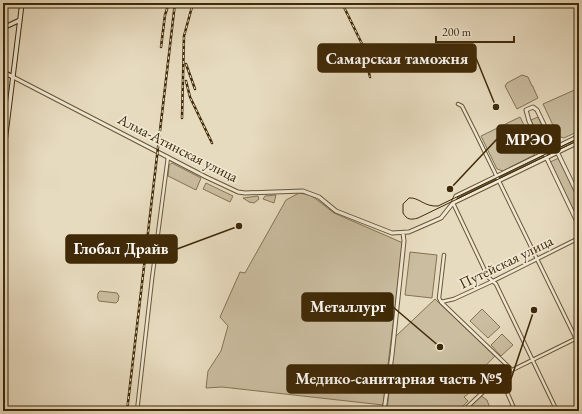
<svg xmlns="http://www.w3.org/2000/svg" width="582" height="414" font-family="'EB Garamond',serif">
<rect width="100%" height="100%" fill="#e7dbbf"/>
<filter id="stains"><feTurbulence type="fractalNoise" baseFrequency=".005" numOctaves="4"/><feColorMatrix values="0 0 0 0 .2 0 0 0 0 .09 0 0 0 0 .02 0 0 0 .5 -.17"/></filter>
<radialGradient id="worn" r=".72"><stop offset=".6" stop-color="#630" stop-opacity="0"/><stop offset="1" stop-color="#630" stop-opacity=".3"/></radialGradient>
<path fill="#cabda0" stroke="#847353" d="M 522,75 L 528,77 L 532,86 L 533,86 L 533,87 L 538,98 L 517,109 L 505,86 L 507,83 Z
M 579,88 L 579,131 L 564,138 L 558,136 L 543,104 Z
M 520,117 L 536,149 L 534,155 L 503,171 L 497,169 L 481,136 Z
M 538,117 L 551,145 L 544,148 L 531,120 Z
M 559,158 L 579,199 L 579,222 L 550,162 Z
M 172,163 L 201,178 L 196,190 L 168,176 L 169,165 Z
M 206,183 L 233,196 L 230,202 L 203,189 Z
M 299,193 L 310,195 L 316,199 L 334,213 L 403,243 L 383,405 L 222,387 L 206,388 L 208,371 L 221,351 L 228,326 L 220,317 L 240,272 L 245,273 L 286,200 Z
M 276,195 L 274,203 L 263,199 L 265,196 Z
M 258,196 L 259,199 L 254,203 L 249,202 L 243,198 Z
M 410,252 L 437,255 L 432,298 L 405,295 Z
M 100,291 L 117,293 L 119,296 L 118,301 L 116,303 L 99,301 C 97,298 97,293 100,291 Z
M 435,299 L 495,356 L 464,388 L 469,393 L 464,397 L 468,401 L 458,411 L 387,411 L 395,337 Z
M 482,309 L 500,327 L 488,338 L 470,321 Z
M 502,334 L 513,345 L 501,356 L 491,345 Z
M 480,395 L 487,400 L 491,411 L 461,411 Z"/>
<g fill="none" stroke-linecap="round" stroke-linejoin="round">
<g stroke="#695634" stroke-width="4.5">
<path id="minor" d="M 458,104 L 462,106 L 476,134 L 579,345
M 453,203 L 488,277 L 496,284 L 557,411
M 444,255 L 439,298 L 441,302 L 511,369
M 441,302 L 454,299 L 493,281 L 579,238
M 500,376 L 513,406
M 137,411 L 152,279 L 168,157
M 463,411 L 500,376 L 579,337"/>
</g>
<g stroke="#695634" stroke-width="5">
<path id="tertiary" d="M 13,77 L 206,177 L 238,192 L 245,193 L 303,191 L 319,197 L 336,211 L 392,233 L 409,232 L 441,218 L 453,203 L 456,196 L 579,136
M 579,197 L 537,110 L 533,107 L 526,110 L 529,121 L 579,226
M 455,202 L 579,142
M 384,411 L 392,355 L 404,241 L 403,233"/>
</g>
<g stroke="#3f2906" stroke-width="5.5">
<path id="secondary" d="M 3,28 L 20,20
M 3,72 L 13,77
M 3,157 L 22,3"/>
</g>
<use href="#minor" stroke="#efe8d5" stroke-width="2.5"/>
<use href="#tertiary" stroke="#efe8d5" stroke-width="3"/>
<use href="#secondary" stroke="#efe8d5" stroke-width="3.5"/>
<path stroke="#3f2906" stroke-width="1" d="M 579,138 L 438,206 C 424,207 419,197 409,198 L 403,204 L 403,213 C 407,220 411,220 418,218 L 579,140"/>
<g stroke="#3f2906" stroke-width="2.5">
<path id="rail" d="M 342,3 L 362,44 L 370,77
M 161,47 L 165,15 L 169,3
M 186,64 L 195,89
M 186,81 L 190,97 L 212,143
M 182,118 L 184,36 L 193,3
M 127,411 L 175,3"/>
</g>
<use href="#rail" stroke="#efe8d5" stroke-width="1" stroke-dasharray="3" stroke-linecap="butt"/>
</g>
<g text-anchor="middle" stroke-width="3.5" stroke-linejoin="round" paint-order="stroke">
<g font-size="15" fill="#3f2906" stroke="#efe8d5">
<text transform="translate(178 148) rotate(27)" y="5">Алма-Атинская улица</text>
<text transform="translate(506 262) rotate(-26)" y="5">Путейская улица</text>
</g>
</g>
<path fill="none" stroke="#3f2906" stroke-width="1.5" d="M496 107L476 58M450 189L497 139M239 226L177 249M440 347L393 307M534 310L511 379"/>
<g fill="#3f2906" stroke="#efe8d5" stroke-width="1.5">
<circle cx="496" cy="107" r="4"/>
<circle cx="450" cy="189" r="4"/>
<circle cx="239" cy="226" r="4"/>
<circle cx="440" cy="347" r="4"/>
<circle cx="534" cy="310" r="4"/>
</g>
<g fill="#3f2906" stroke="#3f2906" stroke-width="1.5">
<rect x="318" y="44" width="158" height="28" rx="4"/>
<rect x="497" y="125" width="63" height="28" rx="4"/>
<rect x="66" y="235" width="111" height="28" rx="4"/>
<rect x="302" y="293" width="91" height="28" rx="4"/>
<rect x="287" y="365" width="224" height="28" rx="4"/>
</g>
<g font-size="16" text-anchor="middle" font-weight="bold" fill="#fff">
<text x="397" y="64">Самарская таможня</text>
<text x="529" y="145">МРЭО</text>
<text x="121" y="254">Глобал Драйв</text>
<text x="348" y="312">Металлург</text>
<text x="399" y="384">Медико-санитарная часть №5</text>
</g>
<rect width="582" height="414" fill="none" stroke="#e7dbbf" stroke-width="16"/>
<rect x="4" y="4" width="574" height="406" fill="none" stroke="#3f2906" stroke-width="2"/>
<rect x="8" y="8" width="566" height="398" fill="none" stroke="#3f2906"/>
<path d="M436 36v6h78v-6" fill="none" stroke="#3f2906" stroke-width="2"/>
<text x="442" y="36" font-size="12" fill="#3f2906" stroke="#efe8d5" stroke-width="3" paint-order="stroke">200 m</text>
<rect width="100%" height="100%" filter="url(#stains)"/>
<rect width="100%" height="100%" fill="url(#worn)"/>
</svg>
